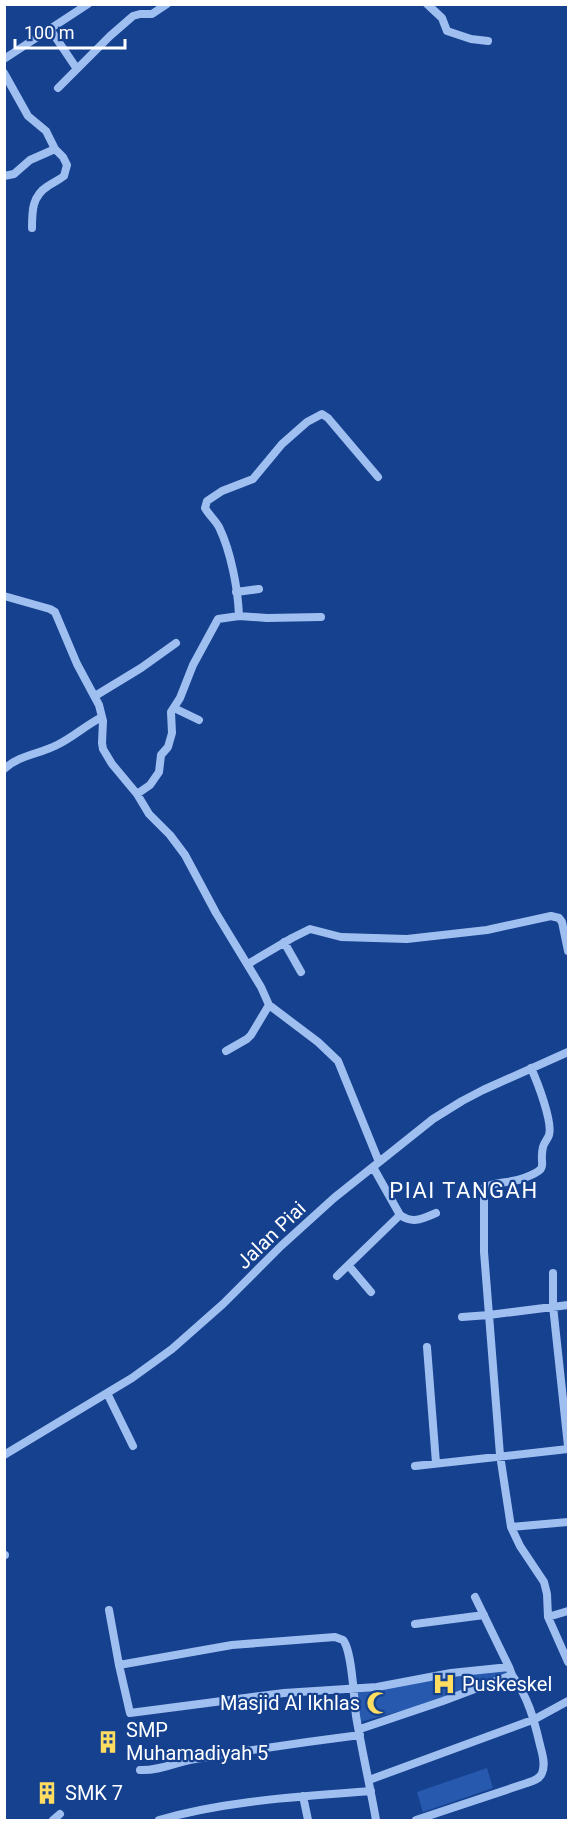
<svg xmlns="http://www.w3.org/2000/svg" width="573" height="1825" font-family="Roboto,sans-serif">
<rect width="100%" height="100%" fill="#15418f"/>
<path fill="#275aae" d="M 507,1669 L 515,1680 L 360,1722 L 355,1693 L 452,1676 Z
M 487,1768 L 493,1788 L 423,1812 L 417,1792 Z"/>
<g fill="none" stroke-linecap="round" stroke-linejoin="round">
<path stroke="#a0bff1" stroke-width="8" d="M 427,4 L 442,18 L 447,31 L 471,39 L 488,41
M 50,29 L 77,69
M 4,59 L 88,4
M 4,73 L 28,116 L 46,131 L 55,149 L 63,157 L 67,165 L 64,176 C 59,180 54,182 48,186 C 32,196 32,211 32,228
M 58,88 L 110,36 L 133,16 L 140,14 L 152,14 L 167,4
M 4,176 L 14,174 L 30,160 L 55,149
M 236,592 L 259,589
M 4,596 L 50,609 L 55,612 L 77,664 L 99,705 L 103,721 L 102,743 L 103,749 L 112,764 L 137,794 L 149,814 L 170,835 L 185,855 L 216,913 L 261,987 L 269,1005 L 318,1042 L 338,1061 L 379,1162
M 239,616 C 238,589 231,552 219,527 C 215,520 209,515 205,508 L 207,501 L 222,491 L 253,479 L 282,444 L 307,422 L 322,414 L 328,418 L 378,477
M 95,696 L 141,668 L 176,643
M 174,708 L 199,720
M 4,769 C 19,755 40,754 57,745 C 72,738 86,725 102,717
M 137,794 L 150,785 L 159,772 L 161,755 L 168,747 L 172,733 L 171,712 L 180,698 L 193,665 L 218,619 L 239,616 L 267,618 L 321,617
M 284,942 L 301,972
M 248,964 L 292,938 L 310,929 L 341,937 L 407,939 L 487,930 L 551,916 L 559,918 L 562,922 L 568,951
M 226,1051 L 247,1039 L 251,1035 L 269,1005
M 373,1167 L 400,1215
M 349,1266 L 371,1292
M 553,1273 L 553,1306 L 568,1446
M 337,1276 L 400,1215 C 413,1224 422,1219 436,1213
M 568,1305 L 489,1315 L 500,1455 L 511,1527 L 520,1546 L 544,1582 L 547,1594 L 548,1617 L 568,1662
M 462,1317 L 489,1315 L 484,1252 L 484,1188 C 492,1182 513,1183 524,1178 C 552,1167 538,1167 543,1147 C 544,1142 548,1139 549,1135 C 553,1122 537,1081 531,1068
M 427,1347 L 436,1463
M 107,1393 L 133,1446
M 4,1455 L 132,1378 L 172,1349 L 223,1304 L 281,1246 L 334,1198 L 433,1119 L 462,1101 L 483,1090 L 568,1052
M 415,1466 L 568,1449
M 511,1527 L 568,1522
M 4,1555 L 5,1555
M 475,1597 L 509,1667
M 109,1610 L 119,1665
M 548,1617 L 568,1611
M 415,1624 L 484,1615
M 360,1729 L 443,1701 L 512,1675 C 528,1697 534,1719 540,1745 C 542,1753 546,1764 542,1773 C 540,1779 533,1781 527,1783 L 416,1820
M 140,1770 C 160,1771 176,1762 195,1759 C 250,1750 305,1742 360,1735
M 369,1780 L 535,1719 L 568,1701
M 303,1796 L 308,1820
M 53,1820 L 60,1814
M 159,1820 C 228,1800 300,1797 371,1791
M 376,1820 C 370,1786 362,1751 356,1716 C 354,1699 352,1650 343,1640 L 335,1637 L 232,1645 L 119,1665 L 130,1713 L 284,1693 L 377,1687 L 451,1673 L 509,1667 L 512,1675"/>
</g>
<defs>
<g id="hospital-bare" transform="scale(1.8)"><path d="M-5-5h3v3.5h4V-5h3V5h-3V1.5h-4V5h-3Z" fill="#ffdd60" stroke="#15418f" stroke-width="2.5" paint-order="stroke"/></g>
<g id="mosque-bare" transform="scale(1.8)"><path d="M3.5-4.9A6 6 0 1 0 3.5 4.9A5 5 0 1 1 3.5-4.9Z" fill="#ffdd60" stroke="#15418f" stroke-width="2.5" paint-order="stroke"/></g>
<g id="building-bare" transform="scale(1.8)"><path d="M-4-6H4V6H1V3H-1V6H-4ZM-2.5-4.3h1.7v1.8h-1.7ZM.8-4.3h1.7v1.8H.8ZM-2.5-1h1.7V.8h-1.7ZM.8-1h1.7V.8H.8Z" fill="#ffdd60" stroke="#15418f" stroke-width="2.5" paint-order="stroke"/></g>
</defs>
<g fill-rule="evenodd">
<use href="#hospital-bare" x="444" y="1684"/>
<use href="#mosque-bare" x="378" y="1703"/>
<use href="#building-bare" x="108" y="1742"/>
<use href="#building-bare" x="47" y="1793"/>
</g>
<g text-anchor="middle" stroke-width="4.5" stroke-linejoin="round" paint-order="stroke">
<g font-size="20" fill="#fff" stroke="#15418f">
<text transform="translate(271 1235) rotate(-44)" y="7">Jalan Piai</text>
</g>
<g font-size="20" fill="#fff" stroke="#15418f" text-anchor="start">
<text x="462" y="1691">Puskeskel</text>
<text x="360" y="1710" text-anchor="end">Masjid Al Ikhlas</text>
<text x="126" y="1737">SMP<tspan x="126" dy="23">Muhamadiyah 5</tspan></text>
<text x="65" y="1800">SMK 7</text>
</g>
<g font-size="22" letter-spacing="1.5" fill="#fff" stroke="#15418f">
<text x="464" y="1198">PIAI TANGAH</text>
</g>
</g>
<rect width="573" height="1825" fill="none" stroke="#ffffff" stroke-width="12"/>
<path d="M15 39v9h110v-9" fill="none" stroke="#ffffff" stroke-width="3"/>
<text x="24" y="39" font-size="18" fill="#ffffff" stroke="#15418f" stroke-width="4.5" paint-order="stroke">100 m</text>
</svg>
